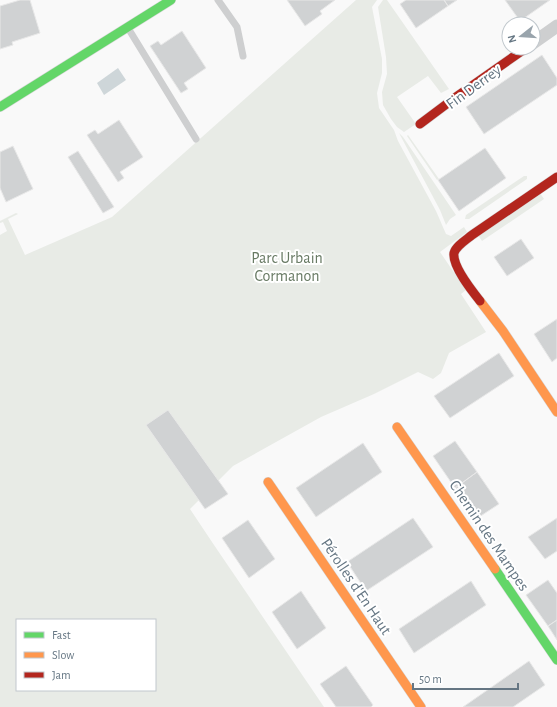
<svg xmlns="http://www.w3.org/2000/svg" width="557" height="707" font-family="'Alegreya Sans',sans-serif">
<rect width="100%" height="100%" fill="#f9f9f9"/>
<path fill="#e8ebe6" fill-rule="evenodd" d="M 356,0 L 377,0 L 372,7 L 382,59 L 382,73 L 377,93 L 379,108 L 394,130 L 398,141 L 436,211 L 446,234 L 451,236 L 464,227 L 467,232 L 440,252 L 466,290 L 461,294 L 486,332 L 449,353 L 441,373 L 433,379 L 418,372 L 374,394 L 321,417 L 233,466 L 190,509 L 214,545 L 324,707 L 0,707 L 0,235 L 7,231 L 3,222 L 0,223 L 0,221 L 16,213 L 18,214 L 8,219 L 25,255 L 112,217 ZM 17,620 L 155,620 L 155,690 L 17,690 Z
M 383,0 L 387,0 L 449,89 L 441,93 L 428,76 L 397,97 L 416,124 L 404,132 L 397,127 L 391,119 L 383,105 L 382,92 L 387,74 L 386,57 L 378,7 Z
M 399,133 L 403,137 L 456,215 L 450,219 L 446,225 L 440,210 Z
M 408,135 L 439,179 L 437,180 L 407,136 Z
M 524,176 L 527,176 L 527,179 L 469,219 L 465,219 L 466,215 Z
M 540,193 L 544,199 L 482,241 L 478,235 Z"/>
<path fill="#ced6d9" d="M 118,68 L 126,80 L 104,95 L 97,83 Z"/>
<path fill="#d0d2d3" stroke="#e8e8e8" d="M 20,0 L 30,0 L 40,33 L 12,42 L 13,45 L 0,49 L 0,6 Z
M 287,0 L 335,0 L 320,11 L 322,14 L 305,26 Z
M 406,0 L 444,0 L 448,6 L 416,28 L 400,4 Z
M 444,0 L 457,0 L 448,6 Z
M 505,0 L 550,0 L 520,21 Z
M 182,31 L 206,68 L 184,83 L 188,89 L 181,93 L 150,46 L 158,41 L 161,45 Z
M 542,55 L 557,78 L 557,85 L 484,134 L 466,107 Z
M 119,120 L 143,157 L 120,172 L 124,178 L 118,182 L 87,135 L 95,130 L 98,134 Z
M 13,146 L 33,189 L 6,202 L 0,188 L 0,152 Z
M 485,148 L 506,178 L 459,211 L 438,180 Z
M 78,151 L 114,207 L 103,213 L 68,157 Z
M 521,239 L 534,258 L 507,276 L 494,257 Z
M 557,319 L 557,358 L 552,362 L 534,334 Z
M 499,353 L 514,376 L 450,418 L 434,396 Z
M 168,410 L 228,494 L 205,509 L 146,425 Z
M 455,441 L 477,472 L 455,488 L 433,456 Z
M 363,443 L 382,472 L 316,517 L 296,488 Z
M 477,472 L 499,504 L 476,519 L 455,488 Z
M 413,518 L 433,547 L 366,591 L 347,562 Z
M 557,518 L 557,551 L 545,559 L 528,537 Z
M 248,520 L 275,559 L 249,578 L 222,538 Z
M 548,580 L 557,593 L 557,620 L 548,626 L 526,595 Z
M 471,581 L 486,605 L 414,653 L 399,629 Z
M 301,591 L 326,628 L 297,649 L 272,612 Z
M 557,620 L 557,640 L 548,626 Z
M 529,661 L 545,685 L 513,707 L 463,707 Z
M 346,666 L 373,705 L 371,707 L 336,707 L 320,684 Z"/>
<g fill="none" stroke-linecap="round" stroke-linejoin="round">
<g stroke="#d5d6d7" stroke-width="10">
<path id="fast" d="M 0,107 L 171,0
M 495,569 L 557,660"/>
</g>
<g stroke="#d5d6d7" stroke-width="10">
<path id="slow" d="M 480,301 L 503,331 L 557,412
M 397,427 L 495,569
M 268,482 L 421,707"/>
</g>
<g stroke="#d5d6d7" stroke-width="10">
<path id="jam" d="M 420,124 L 456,97 L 526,48
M 480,301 C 472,291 452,266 454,253 C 456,246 466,240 472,235 L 557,177"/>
</g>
<path stroke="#cecfd0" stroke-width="7" d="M 218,0 L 237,27 L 243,56
M 128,28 L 196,139"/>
<path stroke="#cecfd0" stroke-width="13" d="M 533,43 L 557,26"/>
<use href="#fast" stroke="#63d668" stroke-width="9"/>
<use href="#slow" stroke="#ff974d" stroke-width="9"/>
<use href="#jam" stroke="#b3261e" stroke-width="9"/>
</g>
<g text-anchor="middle" stroke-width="4" stroke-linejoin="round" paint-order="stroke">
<g font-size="16" fill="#657683" stroke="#fff">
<text transform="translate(473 86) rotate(-36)" y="6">Fin Derrey</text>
<text transform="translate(490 535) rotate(56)" y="6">Chemin des Mampes</text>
<text transform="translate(357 586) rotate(56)" y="6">Pérolles d'En Haut</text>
</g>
<g font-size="16" fill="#687a64" stroke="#fff">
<text x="287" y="263">Parc Urbain<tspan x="287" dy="18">Cormanon</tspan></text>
</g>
</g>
<rect x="16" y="619" width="140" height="72" fill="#ffffff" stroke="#c1c8cd"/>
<rect x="24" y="632" width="20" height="6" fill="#63d668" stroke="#c1c8cd"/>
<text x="52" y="639" font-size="12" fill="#657683">Fast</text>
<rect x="24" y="652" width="20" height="6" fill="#ff974d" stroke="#c1c8cd"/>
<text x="52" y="659" font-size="12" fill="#657683">Slow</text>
<rect x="24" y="672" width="20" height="6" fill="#b3261e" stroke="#c1c8cd"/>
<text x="52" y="679" font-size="12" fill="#657683">Jam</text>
<g transform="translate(521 36) rotate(253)"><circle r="19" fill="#ffffff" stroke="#c1c8cd"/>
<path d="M0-3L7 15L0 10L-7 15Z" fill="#99a4ac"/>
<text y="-6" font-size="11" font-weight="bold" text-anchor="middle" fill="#657683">N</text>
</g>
<path d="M413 683v6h105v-6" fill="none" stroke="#657683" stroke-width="2"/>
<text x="419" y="683" font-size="12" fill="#657683" stroke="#ffffff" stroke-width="3" paint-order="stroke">50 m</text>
</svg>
